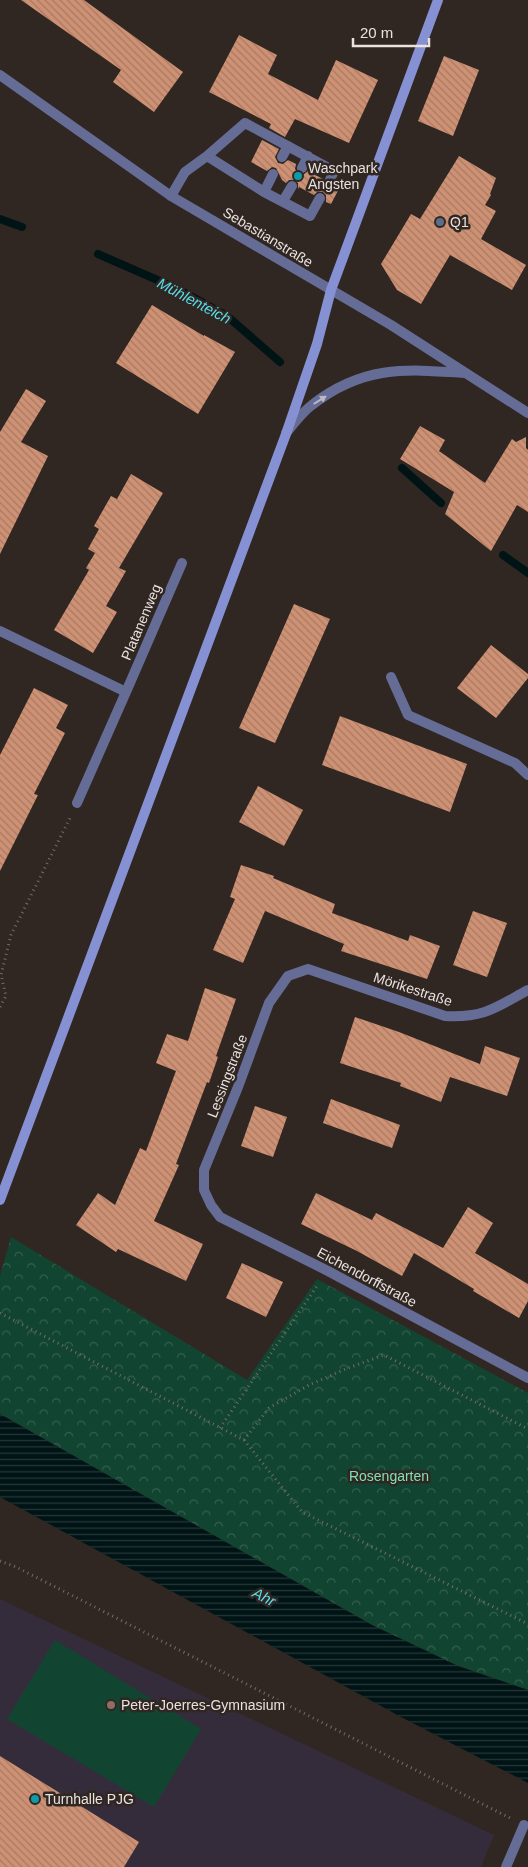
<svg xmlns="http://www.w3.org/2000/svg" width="528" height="1867" font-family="Helvetica,sans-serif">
<defs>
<pattern id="park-crowns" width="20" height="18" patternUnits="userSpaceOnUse" patternTransform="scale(1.25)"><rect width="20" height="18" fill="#114531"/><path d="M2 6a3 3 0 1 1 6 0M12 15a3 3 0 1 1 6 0" fill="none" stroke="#34604e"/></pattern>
<pattern id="water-rules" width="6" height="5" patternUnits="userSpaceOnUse" patternTransform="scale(1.25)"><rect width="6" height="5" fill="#001416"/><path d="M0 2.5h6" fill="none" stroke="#253637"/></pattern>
<pattern id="building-back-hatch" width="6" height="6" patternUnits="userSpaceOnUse" patternTransform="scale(1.25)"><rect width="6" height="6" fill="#cf9173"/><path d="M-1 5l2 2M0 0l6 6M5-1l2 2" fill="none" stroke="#a67a65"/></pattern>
</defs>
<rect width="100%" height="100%" fill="#302622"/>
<path fill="#352c3b" d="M 0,1599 L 494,1835 L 481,1867 L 0,1867 Z"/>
<path fill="url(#park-crowns)" d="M 11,1237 L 247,1380 L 317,1279 L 528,1393 L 528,1690 L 458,1666 L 372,1625 L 0,1414 L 0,1276 Z"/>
<path fill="#114531" d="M 55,1640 L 201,1729 L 154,1807 L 7,1719 Z"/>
<path fill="url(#water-rules)" d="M 0,1414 L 372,1625 L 458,1666 L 528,1690 L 528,1783 L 401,1717 L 0,1497 Z"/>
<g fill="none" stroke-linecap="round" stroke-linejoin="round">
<path stroke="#001416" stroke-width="8" d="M 0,219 L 22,227
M 98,254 L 178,289 L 227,316 L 280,362
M 402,468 L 441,503
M 503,555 L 528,573"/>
</g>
<path fill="url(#building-back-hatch)" d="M 21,0 L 84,0 L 183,72 L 154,112 L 113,82 L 121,70 Z
M 239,35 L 277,55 L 268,74 L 318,100 L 336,60 L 378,80 L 349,143 L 295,119 L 285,137 L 269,128 L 271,124 L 209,92 Z
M 444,56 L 479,70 L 453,136 L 418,121 Z
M 262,140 L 279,149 L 275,157 L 278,163 L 283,164 L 288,160 L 296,164 L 295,169 L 299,174 L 303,175 L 308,171 L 323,179 L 322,183 L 326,188 L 330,189 L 335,185 L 340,187 L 331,204 L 326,202 L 326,195 L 323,192 L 317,192 L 314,195 L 299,187 L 298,189 L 298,183 L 295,180 L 289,180 L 286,183 L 282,180 L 276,168 L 272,167 L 267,171 L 251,162 Z
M 459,156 L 496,178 L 490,194 L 491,195 L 485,205 L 496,211 L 481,239 L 526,265 L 512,290 L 450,255 L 421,304 L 397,290 L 381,264 L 411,214 L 420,219 Z
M 152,305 L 204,336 L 204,335 L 235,352 L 198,414 L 116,363 Z
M 26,389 L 46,401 L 21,442 L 48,456 L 0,554 L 0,432 Z
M 420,426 L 445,440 L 439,451 L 485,483 L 512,439 L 516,442 L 526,437 L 526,448 L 528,450 L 528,512 L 517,505 L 491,551 L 445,514 L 454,492 L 400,459 Z
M 131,474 L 163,493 L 119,568 L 126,571 L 106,606 L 117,612 L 93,653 L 54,630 L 89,570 L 86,568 L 95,553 L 88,549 L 99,529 L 94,526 L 111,496 L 117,499 Z
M 294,604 L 330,619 L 275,743 L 239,728 Z
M 491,645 L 528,674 L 528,678 L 496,718 L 457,688 Z
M 34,688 L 68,705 L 56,728 L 65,733 L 34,794 L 38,795 L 0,871 L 0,755 Z
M 340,716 L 467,764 L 450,812 L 322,765 Z
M 258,786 L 303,810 L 284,846 L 239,822 Z
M 241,865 L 274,876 L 273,878 L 335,904 L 332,913 L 408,941 L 410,935 L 440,946 L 427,979 L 341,951 L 344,944 L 265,911 L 243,963 L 213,950 L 235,899 L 230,897 Z
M 473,911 L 507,923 L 487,977 L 453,965 Z
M 205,988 L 236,999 L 216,1056 L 218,1057 L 209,1083 L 207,1082 L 176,1164 L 179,1165 L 154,1221 L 203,1244 L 186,1281 L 118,1249 L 116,1252 L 76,1225 L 98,1193 L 115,1205 L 140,1148 L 146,1151 L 176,1071 L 156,1063 L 167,1034 L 188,1041 Z
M 355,1017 L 399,1032 L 480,1064 L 485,1046 L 520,1058 L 507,1096 L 450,1077 L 441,1102 L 400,1086 L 401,1083 L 340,1063 Z
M 331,1099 L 400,1125 L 392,1148 L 323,1123 Z
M 255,1106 L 287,1117 L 273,1157 L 241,1146 Z
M 316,1193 L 372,1220 L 376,1213 L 443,1248 L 468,1207 L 493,1223 L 475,1253 L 528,1284 L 528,1301 L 519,1318 L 473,1291 L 474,1289 L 414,1253 L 402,1276 L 357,1251 L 301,1224 Z
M 242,1263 L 283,1282 L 266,1317 L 226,1298 Z
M 0,1756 L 139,1842 L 124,1867 L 0,1867 Z"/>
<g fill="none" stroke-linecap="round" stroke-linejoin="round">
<path stroke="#756c68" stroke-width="3" stroke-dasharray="1 4" stroke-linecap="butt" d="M 0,1007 L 6,996 L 1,975 L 11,935 L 70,818
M 0,1313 L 244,1440 L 302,1512 L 528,1624
M 220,1428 L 317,1286
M 244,1440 L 269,1408 L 309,1385 L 348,1368 L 384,1355 L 528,1429
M 0,1561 L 16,1567 L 510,1818"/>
<path stroke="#656c96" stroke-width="10" d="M 282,157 L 288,146
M 302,168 L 308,156
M 264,192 L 273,174
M 171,196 L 185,172 L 207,156
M 320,198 L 310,216 L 264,192 L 207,156 L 245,123 L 334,171 L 329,182
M 283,201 L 292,186"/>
<path stroke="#656c96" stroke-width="10" d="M 0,631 L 126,692 L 77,803
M 391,677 L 408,715 L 515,763 L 528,775
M 126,692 L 182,563
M 528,990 C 495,1008 484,1018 445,1016 L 308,969 L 288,976 L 269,1003 L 238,1087 L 204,1170 L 204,1190 L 211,1205 L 220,1217 L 328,1271 L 528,1378
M 506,1867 L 524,1825"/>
<path stroke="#656c96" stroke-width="10" d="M 0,75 L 171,196 L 391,325 L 528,413
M 286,433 C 294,424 302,412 312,405 C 363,365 406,369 466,373"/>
<path stroke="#8691d4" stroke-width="10" d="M 0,1200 L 286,434 L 317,344 L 331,290 L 438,0"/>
</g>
<defs><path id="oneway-solid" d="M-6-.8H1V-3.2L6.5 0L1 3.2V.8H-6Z" transform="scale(1.25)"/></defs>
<use fill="#bbb9c5" href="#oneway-solid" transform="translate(320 400) rotate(-32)"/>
<g fill="#0f9aa8" stroke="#302622" stroke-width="2">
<circle cx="298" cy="176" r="5"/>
<circle cx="35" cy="1799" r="5"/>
</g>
<circle fill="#5c6f8a" stroke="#302622" stroke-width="2" cx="440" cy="222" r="5"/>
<circle fill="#8d6e63" stroke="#302622" stroke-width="2" cx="111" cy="1705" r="5"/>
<g text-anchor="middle" stroke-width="5" stroke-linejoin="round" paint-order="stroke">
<g font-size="14" fill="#e9e2df" stroke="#302622" text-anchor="start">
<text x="308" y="173">Waschpark<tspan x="308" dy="16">Angsten</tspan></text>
<text x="450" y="227">Q1</text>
<text x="121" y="1710">Peter-Joerres-Gymnasium</text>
<text x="45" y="1804">Turnhalle PJG</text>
</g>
<g font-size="14" fill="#e9e2df" stroke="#302622">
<text transform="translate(268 237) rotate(31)" y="5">Sebastianstraße</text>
<text transform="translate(141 622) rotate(-67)" y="5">Platanenweg</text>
<text transform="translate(413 989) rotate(18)" y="5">Mörikestraße</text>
<text transform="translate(227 1076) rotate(-69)" y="5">Lessingstraße</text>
<text transform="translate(367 1277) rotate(28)" y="5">Eichendorffstraße</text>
</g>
<g font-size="14" fill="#7de3b6" stroke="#302622">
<text x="389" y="1481">Rosengarten</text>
</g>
<g font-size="15" font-style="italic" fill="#57ddea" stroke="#302622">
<text transform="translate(194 301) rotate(28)" y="5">Mühlenteich</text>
<text transform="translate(264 1597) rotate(27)" y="5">Ahr</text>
</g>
</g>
<path d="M353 38v8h76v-8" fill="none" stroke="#e9e2df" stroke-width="2.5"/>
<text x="360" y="38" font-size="15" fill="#e9e2df" stroke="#302622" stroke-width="4" paint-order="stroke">20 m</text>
</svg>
